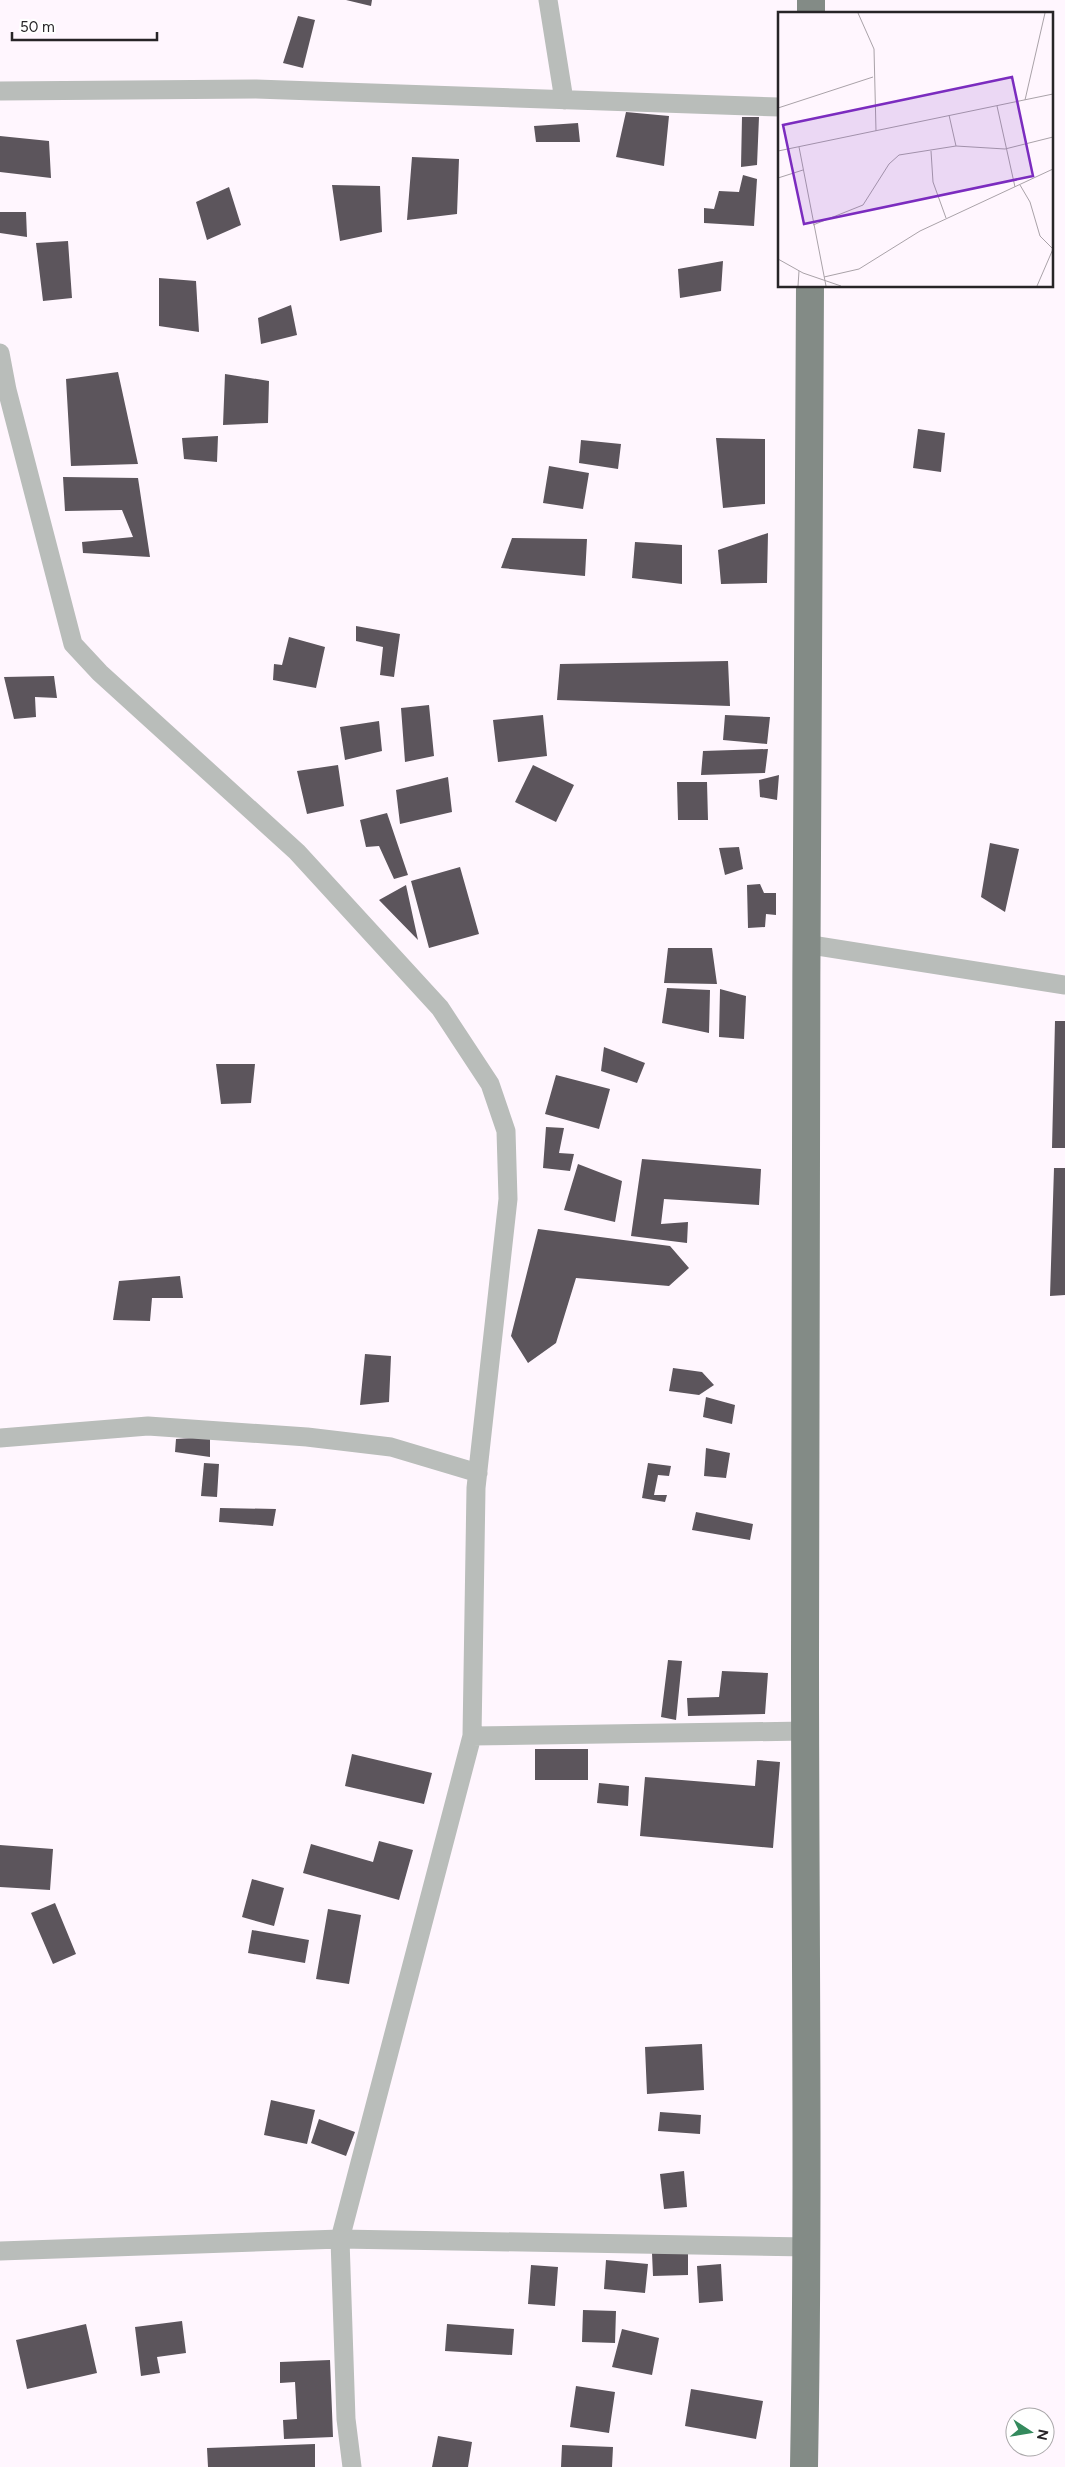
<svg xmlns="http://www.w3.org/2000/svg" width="1065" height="2467" font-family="Figtree,sans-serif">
<rect width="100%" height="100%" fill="#fff6fe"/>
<path fill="#5c555c" d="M 346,0 L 372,0 L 371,6 Z
M 298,16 L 315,20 L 303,68 L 283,63 Z
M 626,112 L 669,116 L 664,166 L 616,157 Z
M 742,117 L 759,117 L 757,165 L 741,167 Z
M 578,123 L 580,142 L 536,142 L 534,126 Z
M 0,136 L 49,141 L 51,178 L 0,172 Z
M 412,157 L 459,159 L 457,214 L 407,220 Z
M 743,175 L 757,179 L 754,226 L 704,223 L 704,208 L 714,209 L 719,191 L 739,192 Z
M 332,185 L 380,186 L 382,232 L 340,241 Z
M 229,187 L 241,225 L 207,240 L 196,202 Z
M 0,212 L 26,212 L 27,237 L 0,233 Z
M 68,241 L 72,298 L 43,301 L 36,243 Z
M 723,261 L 721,291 L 680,298 L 678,269 Z
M 159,278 L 196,281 L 199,332 L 159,326 Z
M 291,305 L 297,335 L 261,344 L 258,318 Z
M 118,372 L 138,464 L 71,466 L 66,379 Z
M 225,374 L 269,381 L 268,423 L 223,425 Z
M 918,429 L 945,433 L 941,472 L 913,468 Z
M 218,436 L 217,462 L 184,459 L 182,438 Z
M 716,438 L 765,439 L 765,504 L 723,508 Z
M 581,440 L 621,444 L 618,469 L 579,463 Z
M 549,466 L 589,473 L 583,509 L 543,503 Z
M 63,477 L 138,478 L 150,557 L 83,553 L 82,542 L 133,537 L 122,510 L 65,511 Z
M 768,533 L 767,583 L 721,584 L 718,550 Z
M 512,538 L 587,539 L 585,576 L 501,568 Z
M 635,542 L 682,545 L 682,584 L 632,578 Z
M 356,626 L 400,634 L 394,677 L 380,675 L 383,647 L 356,641 Z
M 289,637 L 325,647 L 316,688 L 273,680 L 274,664 L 282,665 Z
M 728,661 L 730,706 L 557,700 L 560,664 Z
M 54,676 L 57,698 L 35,697 L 36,717 L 14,719 L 4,677 Z
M 429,705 L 434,756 L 405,762 L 401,708 Z
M 543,715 L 547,756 L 498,762 L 493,720 Z
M 725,715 L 770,717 L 767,744 L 723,740 Z
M 379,721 L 382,751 L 345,760 L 340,727 Z
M 768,749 L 765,773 L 701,775 L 703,751 Z
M 338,765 L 344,806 L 307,814 L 297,771 Z
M 533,765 L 574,785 L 556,822 L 515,802 Z
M 779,775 L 777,800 L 760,797 L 759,780 Z
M 448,777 L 452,812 L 400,824 L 396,790 Z
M 677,782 L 707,782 L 708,820 L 678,820 Z
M 387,813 L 408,875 L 394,879 L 379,846 L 366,847 L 360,820 Z
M 990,843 L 1019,849 L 1005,912 L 981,897 Z
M 739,847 L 743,869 L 725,875 L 719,848 Z
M 460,867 L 479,934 L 429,948 L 411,881 Z
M 760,884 L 764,893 L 776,893 L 776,915 L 766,914 L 765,927 L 748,928 L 747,885 Z
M 406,885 L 418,940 L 379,900 Z
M 668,948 L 712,948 L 717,984 L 664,983 Z
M 667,988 L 710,990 L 709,1033 L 662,1023 Z
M 720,989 L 746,996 L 744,1039 L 719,1037 Z
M 1055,1021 L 1065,1021 L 1065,1148 L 1052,1148 Z
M 604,1047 L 645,1063 L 637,1083 L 601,1071 Z
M 216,1064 L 255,1064 L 251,1103 L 221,1104 Z
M 556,1075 L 610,1089 L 599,1129 L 545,1114 Z
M 546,1127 L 564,1128 L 559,1153 L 574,1154 L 570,1171 L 543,1168 Z
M 642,1159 L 761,1169 L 759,1205 L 664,1199 L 661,1224 L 688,1222 L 687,1243 L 631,1236 Z
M 578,1164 L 622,1181 L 615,1222 L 564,1210 Z
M 1054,1168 L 1065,1168 L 1065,1295 L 1050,1296 Z
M 538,1229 L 670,1246 L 689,1268 L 669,1286 L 576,1278 L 556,1343 L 528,1363 L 511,1336 Z
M 180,1276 L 183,1298 L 152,1298 L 150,1321 L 113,1320 L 119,1281 Z
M 365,1354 L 391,1356 L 389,1402 L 360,1405 Z
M 673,1368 L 702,1372 L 714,1385 L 699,1395 L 669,1391 Z
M 706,1397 L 735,1405 L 732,1424 L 703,1417 Z
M 210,1437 L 210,1457 L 175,1452 L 176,1439 Z
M 706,1448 L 730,1453 L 726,1478 L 704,1476 Z
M 204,1463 L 219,1464 L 217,1497 L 201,1496 Z
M 648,1463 L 671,1466 L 669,1476 L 658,1475 L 654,1495 L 667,1495 L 665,1502 L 642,1498 Z
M 220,1508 L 276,1509 L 273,1526 L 219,1522 Z
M 696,1512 L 753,1524 L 750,1540 L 692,1530 Z
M 668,1660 L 682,1661 L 676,1720 L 661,1717 Z
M 722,1671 L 768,1673 L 765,1714 L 688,1716 L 687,1698 L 719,1697 Z
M 535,1749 L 588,1749 L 588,1780 L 535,1780 Z
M 352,1754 L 432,1773 L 424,1804 L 345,1786 Z
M 757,1760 L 780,1762 L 773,1848 L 640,1836 L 645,1777 L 755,1786 Z
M 599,1783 L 629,1786 L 628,1806 L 597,1803 Z
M 379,1841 L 413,1850 L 399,1900 L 303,1873 L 311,1844 L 373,1862 Z
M 0,1845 L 53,1849 L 50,1890 L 0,1887 Z
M 252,1879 L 284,1888 L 274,1926 L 242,1917 Z
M 55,1903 L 76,1954 L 53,1964 L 31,1913 Z
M 328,1909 L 361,1915 L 349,1984 L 316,1979 Z
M 252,1930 L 309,1940 L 305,1963 L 248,1953 Z
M 702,2044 L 704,2090 L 647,2094 L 645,2047 Z
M 271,2100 L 315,2110 L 307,2144 L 264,2135 Z
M 660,2112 L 701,2115 L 700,2134 L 658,2131 Z
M 319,2119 L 355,2132 L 346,2156 L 311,2143 Z
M 684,2171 L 687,2207 L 664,2209 L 660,2174 Z
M 688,2251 L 688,2275 L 653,2276 L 652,2253 Z
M 606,2260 L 648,2264 L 645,2293 L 604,2289 Z
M 721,2264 L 723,2301 L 699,2303 L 697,2266 Z
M 531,2265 L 558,2267 L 555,2306 L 528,2304 Z
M 583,2310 L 616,2311 L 615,2343 L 582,2342 Z
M 182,2321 L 186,2353 L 157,2357 L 160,2373 L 141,2376 L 135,2327 Z
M 86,2324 L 97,2373 L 27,2389 L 16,2340 Z
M 447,2324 L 514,2329 L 512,2355 L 445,2351 Z
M 622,2329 L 659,2338 L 652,2375 L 612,2367 Z
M 330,2360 L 333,2437 L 284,2439 L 283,2420 L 297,2419 L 295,2382 L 280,2383 L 280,2362 Z
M 576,2386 L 615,2392 L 609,2433 L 570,2427 Z
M 691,2389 L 763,2401 L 756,2439 L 685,2426 Z
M 438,2436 L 472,2442 L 468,2467 L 432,2467 Z
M 315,2444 L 315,2467 L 208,2467 L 207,2448 Z
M 562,2445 L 613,2447 L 612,2467 L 561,2467 Z"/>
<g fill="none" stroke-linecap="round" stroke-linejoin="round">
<path stroke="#b9bdba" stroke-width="19" d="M 548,0 L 564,100
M 0,91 L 256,89 L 779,107
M 0,353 L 7,390 L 73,644 L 100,673 L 297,852 L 440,1008 L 490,1084 L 506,1131 L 508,1199 L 476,1488 L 472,1736 L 340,2239 L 346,2419 L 352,2467
M 805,944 L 1065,985
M 0,1438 L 148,1426 L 307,1437 L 391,1447 L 478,1473
M 472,1736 L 805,1731
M 0,2251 L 340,2239 L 808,2247"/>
<path stroke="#838b86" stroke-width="28" d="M 811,0 L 811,14
M 804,2467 C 809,2197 805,1926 805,1656 C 805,1199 807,743 810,286"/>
</g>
<g transform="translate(778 12)">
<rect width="275" height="275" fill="#fff6fe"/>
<path fill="none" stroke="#a9a2a8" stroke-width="1" d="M 80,1 L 96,37 L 98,119M 247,88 L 267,1M 219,94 L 237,175M 0,96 L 95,65M 171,103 L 178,134M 21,135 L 48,274M 0,139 L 275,82M 153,139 L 155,170 L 168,206M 0,166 L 25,158M 242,173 L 252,190 L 262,224 L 275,237 L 259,274M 35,213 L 85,193 L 111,152 L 121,143 L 178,134 L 227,137 L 275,125M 0,247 L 25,261 L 63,274M 46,265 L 81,257 L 142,219 L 275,157M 20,274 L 21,259"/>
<path fill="#7b2cbf" fill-opacity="0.15" stroke="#7b2cbf" stroke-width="2.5" d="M 234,65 L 255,164 L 26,212 L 5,113 Z"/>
<rect width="275" height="275" fill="none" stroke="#272427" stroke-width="2.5"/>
</g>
<g transform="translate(1030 2432) rotate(102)"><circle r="24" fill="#ffffff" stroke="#a9a7a9"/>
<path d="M0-4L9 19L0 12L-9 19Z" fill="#348a5d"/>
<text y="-8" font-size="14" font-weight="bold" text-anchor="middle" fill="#272427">N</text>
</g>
<path d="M12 32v8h145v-8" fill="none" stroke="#272427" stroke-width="2.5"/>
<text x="20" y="32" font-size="15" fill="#272427" stroke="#ffffff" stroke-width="4" paint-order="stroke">50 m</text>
</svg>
